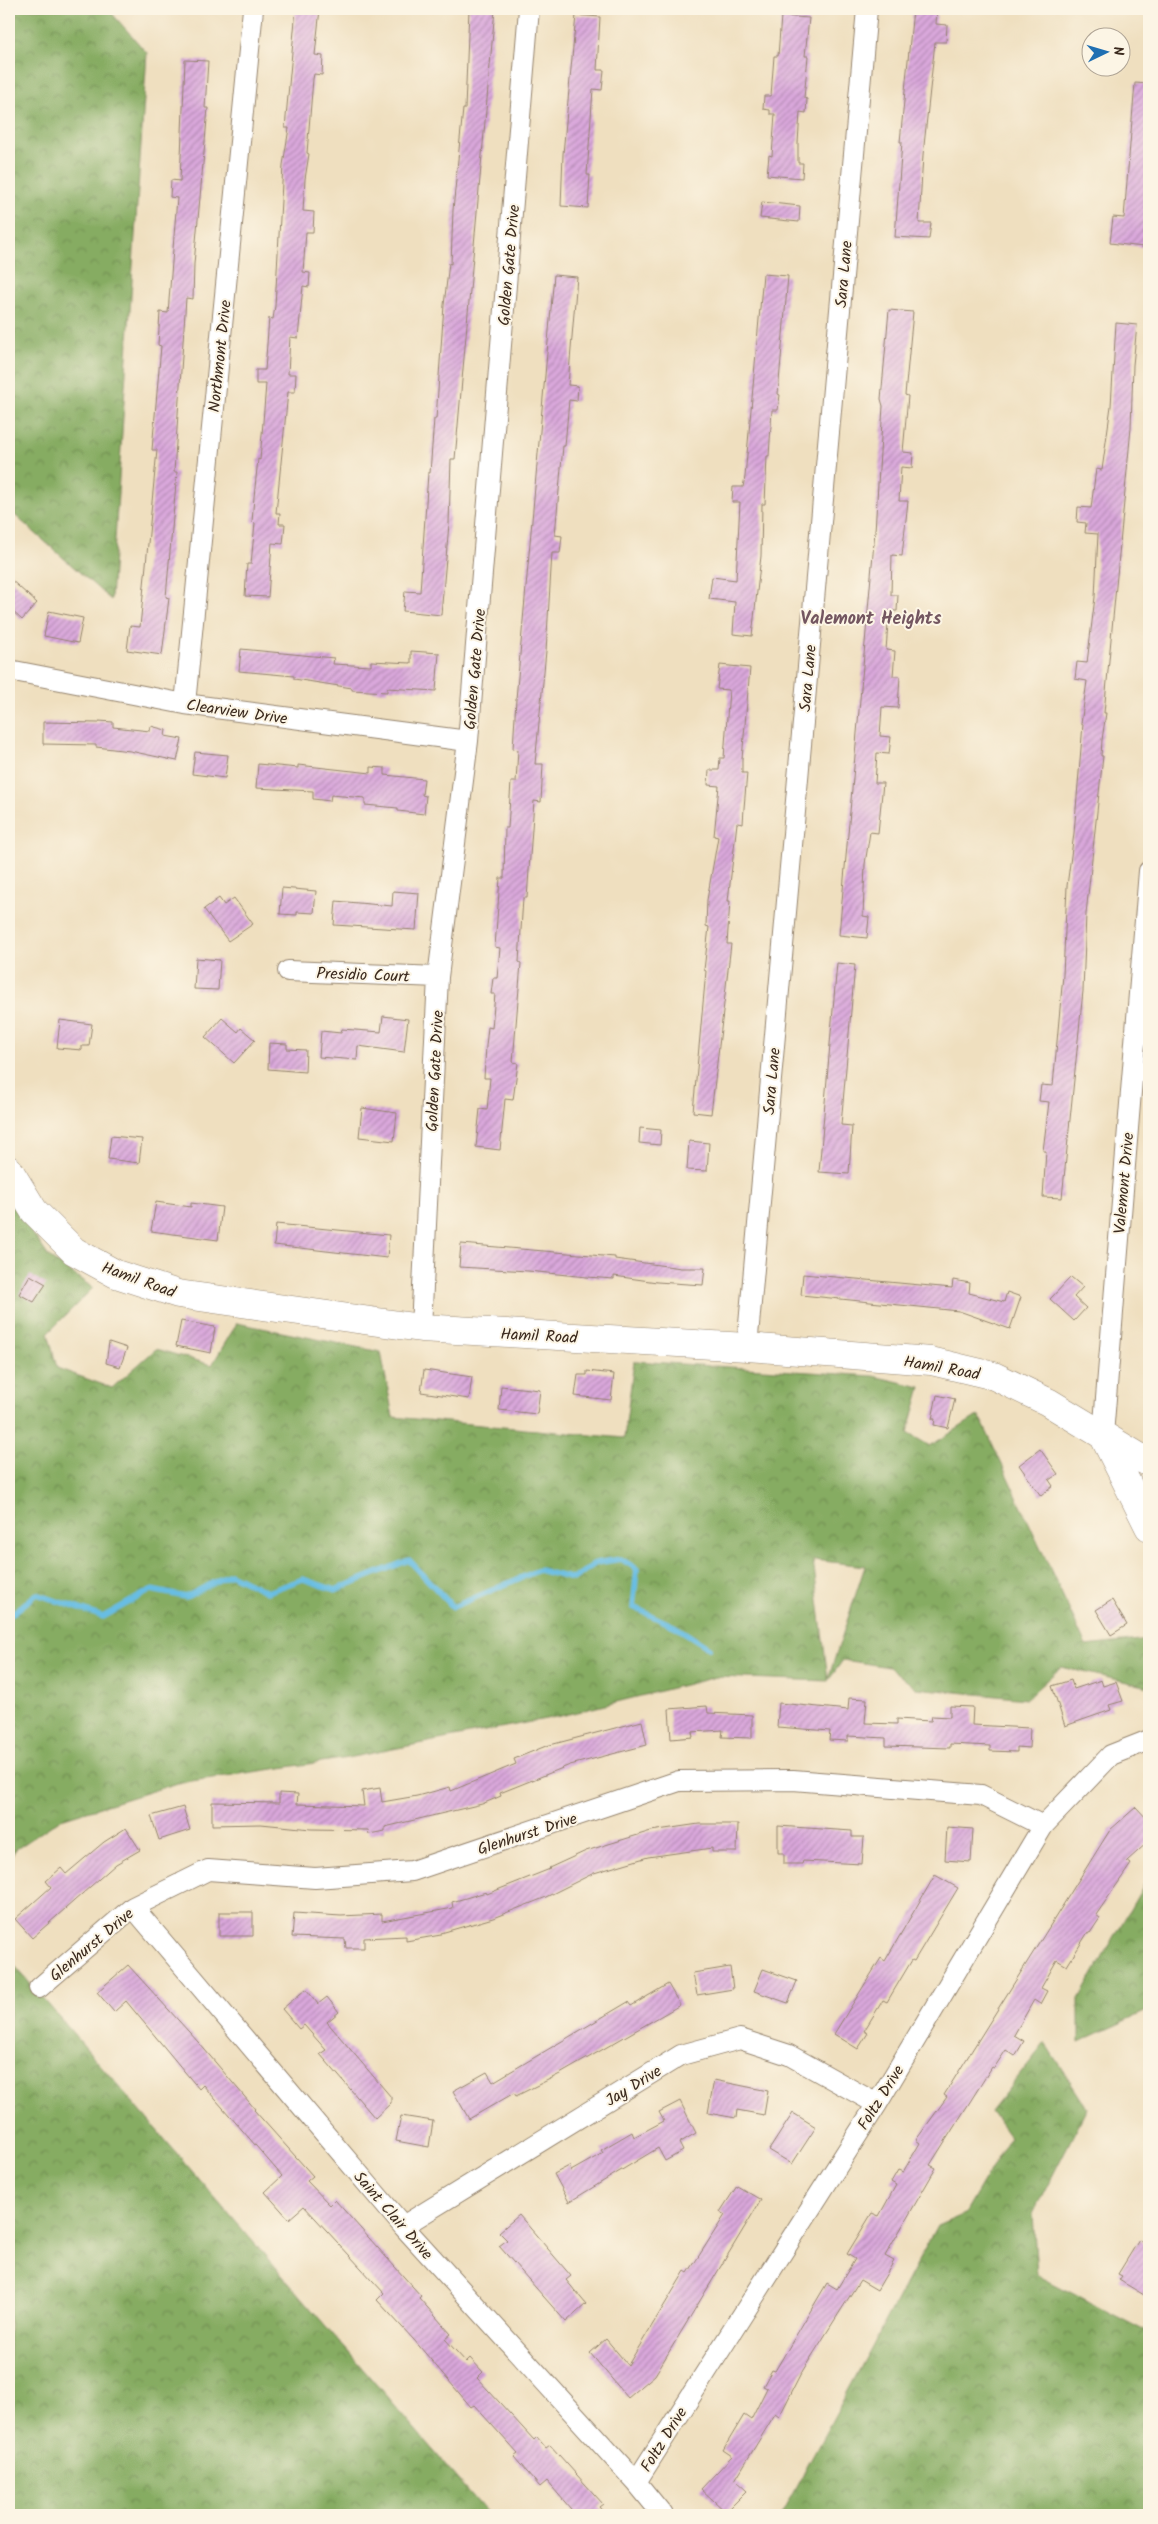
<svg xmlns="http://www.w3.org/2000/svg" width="1158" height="2524" font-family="Kalam,sans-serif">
<defs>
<pattern id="forest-crowns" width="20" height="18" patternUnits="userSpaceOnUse" patternTransform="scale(1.25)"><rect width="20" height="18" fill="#86ac62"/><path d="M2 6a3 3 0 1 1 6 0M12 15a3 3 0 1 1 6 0" fill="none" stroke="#6f8c50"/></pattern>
<pattern id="building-hatch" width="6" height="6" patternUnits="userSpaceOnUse" patternTransform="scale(1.25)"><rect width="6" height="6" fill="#daa8dc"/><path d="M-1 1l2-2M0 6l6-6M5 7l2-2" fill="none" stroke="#b289b2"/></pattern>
</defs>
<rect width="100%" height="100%" fill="#fcf5e5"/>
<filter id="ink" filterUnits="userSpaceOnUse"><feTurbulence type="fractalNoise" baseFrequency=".02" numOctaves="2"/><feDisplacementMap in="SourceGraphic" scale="10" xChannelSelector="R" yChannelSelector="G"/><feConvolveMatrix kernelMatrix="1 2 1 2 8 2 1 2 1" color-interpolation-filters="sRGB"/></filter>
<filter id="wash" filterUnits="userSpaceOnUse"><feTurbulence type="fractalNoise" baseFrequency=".0096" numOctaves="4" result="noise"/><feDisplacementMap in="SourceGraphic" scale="20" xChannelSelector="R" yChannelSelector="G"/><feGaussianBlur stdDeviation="1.12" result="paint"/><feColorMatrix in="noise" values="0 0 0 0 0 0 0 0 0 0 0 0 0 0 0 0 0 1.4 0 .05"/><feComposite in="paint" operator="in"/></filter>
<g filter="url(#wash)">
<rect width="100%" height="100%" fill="#efdfbf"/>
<path fill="url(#forest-crowns)" stroke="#606b40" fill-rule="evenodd" d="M 9,9 L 108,9 L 147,53 L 111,600 L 9,510 Z
M 9,1199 L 49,1257 L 93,1288 L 48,1333 L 57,1368 L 112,1388 L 156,1349 L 212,1365 L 237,1323 L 381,1352 L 393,1417 L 624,1438 L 634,1361 L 873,1376 L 921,1387 L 908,1433 L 930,1446 L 979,1415 L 1086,1646 L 1149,1639 L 1149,1687 L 1061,1667 L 1026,1699 L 916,1688 L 889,1667 L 843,1660 L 828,1681 L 716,1677 L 561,1716 L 342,1759 L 178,1783 L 61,1819 L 15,1850 L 9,1861 ZM 814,1560 L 865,1566 L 828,1679 L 813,1560 Z
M 1149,1881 L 1149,2010 L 1079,2042 L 1079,1999 L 1145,1883 Z
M 9,1959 L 489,2515 L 9,2515 Z
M 1045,2043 L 1087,2108 L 1033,2214 L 1037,2275 L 1149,2333 L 1149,2515 L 781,2515 L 937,2226 L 965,2214 L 1010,2137 L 991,2111 Z"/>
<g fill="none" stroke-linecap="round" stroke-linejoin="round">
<path stroke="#67bde3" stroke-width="5.5" d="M 9,1616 L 37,1594 L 103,1617 L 151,1590 L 186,1597 L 230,1574 L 267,1592 L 303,1579 L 335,1590 L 409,1560 L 453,1607 L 539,1570 L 573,1579 L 596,1563 L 621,1559 L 637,1569 L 633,1607 L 676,1627 L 709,1648"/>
</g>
<g id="blocks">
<path fill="url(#building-hatch)" d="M 296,9 L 320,9 L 315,55 L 323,56 L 322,75 L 314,74 L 313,79 L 307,153 L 309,154 L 305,179 L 303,211 L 314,212 L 313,232 L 306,232 L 303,272 L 310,273 L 309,287 L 303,286 L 298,338 L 290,337 L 288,374 L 296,374 L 295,392 L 288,392 L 276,513 L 280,513 L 279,524 L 285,524 L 283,544 L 272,543 L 268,597 L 245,596 L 247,564 L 251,564 L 255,523 L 252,522 L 254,497 L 258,459 L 260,460 L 266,384 L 256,384 L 256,370 L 265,370 L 269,318 L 273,319 L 275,306 L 283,165 L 289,128 L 285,128 Z
M 469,9 L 495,9 L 455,459 L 451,459 L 449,524 L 441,615 L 403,611 L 405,591 L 420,592 L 428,473 L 430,473 L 434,419 L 436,419 L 444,305 L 449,263 L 451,264 L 453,210 L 463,109 L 465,109 Z
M 913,9 L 937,9 L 936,24 L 947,25 L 946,42 L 935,42 L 923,155 L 919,223 L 931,223 L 929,239 L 895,237 L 902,142 L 900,142 Z
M 576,15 L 600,17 L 597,70 L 604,70 L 602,90 L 593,89 L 587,175 L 590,175 L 588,208 L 561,206 L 563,154 Z
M 781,16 L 809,18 L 805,56 L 808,56 L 804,98 L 807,99 L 806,113 L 800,112 L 798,143 L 798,163 L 803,163 L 802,178 L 767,175 L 769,155 L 772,156 L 775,114 L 770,114 L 770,110 L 763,109 L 764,96 L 771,96 L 774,56 L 778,56 Z
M 185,60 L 208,61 L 205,108 L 208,108 L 194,264 L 193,299 L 186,298 L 174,472 L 177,472 L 166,597 L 169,598 L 162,655 L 127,650 L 130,626 L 140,627 L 157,450 L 152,450 L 161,346 L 158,345 L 160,312 L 168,313 L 177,198 L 170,197 L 171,180 L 180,181 Z
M 1135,83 L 1149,84 L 1149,213 L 1143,247 L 1110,243 L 1113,217 L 1124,218 Z
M 762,202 L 800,206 L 799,222 L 760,218 Z
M 763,274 L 788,276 L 778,394 L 780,395 L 778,410 L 772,410 L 769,456 L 767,456 L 765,504 L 762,504 L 761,556 L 752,636 L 733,634 L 735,602 L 709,599 L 712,577 L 736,580 L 740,502 L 732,502 L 733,487 L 743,487 L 745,477 Z
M 554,275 L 577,277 L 568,385 L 578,386 L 577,401 L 569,400 L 565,446 L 563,446 L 555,535 L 562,536 L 560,553 L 552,553 L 546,651 L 535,764 L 543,764 L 541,802 L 534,801 L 527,898 L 523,898 L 519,962 L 521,963 L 513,1062 L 518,1063 L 513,1100 L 505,1099 L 500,1150 L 476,1147 L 480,1109 L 487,1110 L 490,1078 L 484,1078 L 486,1046 L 488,1027 L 492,1028 L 495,994 L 491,994 L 493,978 L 497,978 L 500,948 L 495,947 L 500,878 L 504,878 L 505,828 L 508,828 L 511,782 L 516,782 L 518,750 L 513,749 L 516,699 Z
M 889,310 L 913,312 L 905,395 L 908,396 L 903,452 L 913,453 L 912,468 L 901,467 L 899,501 L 908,501 L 902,556 L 892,555 L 891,595 L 898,595 L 897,611 L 889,611 L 886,650 L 895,651 L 893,676 L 900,676 L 898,708 L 882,707 L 880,736 L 891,737 L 889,754 L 877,753 L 875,783 L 883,783 L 878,833 L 870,832 L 865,864 L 863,916 L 869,917 L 867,938 L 839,935 L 875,531 L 883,406 L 881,399 Z
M 1116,323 L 1137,325 L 1133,365 L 1131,428 L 1104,713 L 1106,713 L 1102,740 L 1101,756 L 1103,756 L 1086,914 L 1083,991 L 1062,1198 L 1043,1197 L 1046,1151 L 1043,1151 L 1049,1102 L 1039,1101 L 1041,1085 L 1053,1086 L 1063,975 L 1067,886 L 1074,833 L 1083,724 L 1081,724 L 1087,681 L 1075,679 L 1077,662 L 1087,663 L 1095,597 L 1098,534 L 1085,533 L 1086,523 L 1077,522 L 1078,507 L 1091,508 L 1096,469 L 1102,470 L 1111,406 Z
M 9,578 L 37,603 L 22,620 L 9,608 Z
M 49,611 L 83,618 L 78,643 L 44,636 Z
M 241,649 L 334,658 L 333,664 L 371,666 L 371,661 L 411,663 L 411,651 L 439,653 L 436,691 L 387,688 L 387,692 L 352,690 L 352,688 L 294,679 L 294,676 L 239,671 Z
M 720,665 L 750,668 L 742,759 L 742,773 L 747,773 L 744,808 L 743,824 L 737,823 L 728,901 L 730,901 L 727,944 L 731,944 L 711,1114 L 693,1112 L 706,971 L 704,970 L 709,927 L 706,926 L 707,900 L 718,837 L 714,836 L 719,786 L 708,785 L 709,770 L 719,770 L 720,758 L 724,758 L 729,690 L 717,689 Z
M 99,721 L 113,722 L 113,727 L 150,731 L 151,726 L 166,730 L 165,736 L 182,739 L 177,761 L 130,751 L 96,747 L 96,745 L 43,744 L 43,722 L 99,723 Z
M 195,752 L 228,755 L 225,778 L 192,774 Z
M 258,764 L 298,768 L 298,765 L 371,773 L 371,767 L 385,768 L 385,775 L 424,779 L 422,795 L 426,796 L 424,814 L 398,811 L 398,808 L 365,805 L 365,798 L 331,795 L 330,801 L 313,799 L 313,791 L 256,788 Z
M 282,888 L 316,891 L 314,913 L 297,912 L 297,915 L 280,914 Z
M 393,891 L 419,893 L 416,930 L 334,925 L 336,901 L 392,906 Z
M 219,898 L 224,905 L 234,898 L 253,924 L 228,941 L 204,909 Z
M 196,958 L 220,960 L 218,990 L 194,989 Z
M 837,963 L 855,965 L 841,1125 L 852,1126 L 849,1174 L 819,1172 Z
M 383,1016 L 408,1019 L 404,1052 L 358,1046 L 357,1060 L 319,1057 L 321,1031 L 341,1033 L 342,1029 L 381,1032 Z
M 222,1018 L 238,1032 L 241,1028 L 255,1040 L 234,1063 L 205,1037 Z
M 60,1020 L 92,1024 L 89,1046 L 82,1046 L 82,1050 L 57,1048 Z
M 269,1043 L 287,1044 L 287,1049 L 306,1050 L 305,1072 L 268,1069 Z
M 362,1108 L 397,1113 L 394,1141 L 359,1137 Z
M 640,1128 L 661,1130 L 660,1145 L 639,1143 Z
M 111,1136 L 142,1139 L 139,1163 L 108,1159 Z
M 689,1141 L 709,1143 L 707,1171 L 687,1170 Z
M 156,1202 L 191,1207 L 191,1203 L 222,1207 L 218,1240 L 151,1231 Z
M 276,1224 L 389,1235 L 387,1258 L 274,1245 Z
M 461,1244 L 615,1257 L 615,1259 L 681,1268 L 705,1268 L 703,1285 L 657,1282 L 614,1276 L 614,1279 L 587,1277 L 528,1271 L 459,1267 Z
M 803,1274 L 952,1288 L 953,1280 L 970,1283 L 969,1293 L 1004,1302 L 1007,1292 L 1021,1297 L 1010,1329 L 959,1311 L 801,1295 Z
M 30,1275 L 46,1284 L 34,1302 L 19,1294 Z
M 1071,1277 L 1083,1287 L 1074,1297 L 1086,1308 L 1074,1321 L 1050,1299 Z
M 181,1321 L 215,1327 L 211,1353 L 176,1346 Z
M 109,1342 L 127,1348 L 120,1367 L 106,1363 Z
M 424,1370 L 472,1377 L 469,1399 L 421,1392 Z
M 587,1371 L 614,1374 L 611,1400 L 575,1396 L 578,1375 L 587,1375 Z
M 501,1386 L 540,1390 L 537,1414 L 499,1410 Z
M 937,1395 L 955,1399 L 948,1428 L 934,1425 L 935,1419 L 932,1419 Z
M 1040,1449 L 1058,1474 L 1049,1480 L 1053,1486 L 1041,1496 L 1019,1465 Z
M 1112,1600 L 1127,1625 L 1111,1635 L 1096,1610 Z
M 1071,1680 L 1074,1689 L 1101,1680 L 1103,1686 L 1116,1682 L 1123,1701 L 1109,1705 L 1111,1710 L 1065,1726 L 1052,1686 Z
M 849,1698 L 867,1699 L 865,1723 L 897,1724 L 897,1719 L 931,1721 L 932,1716 L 950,1717 L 950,1706 L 973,1707 L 972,1725 L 1030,1728 L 1029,1748 L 1017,1747 L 1017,1752 L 990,1751 L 990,1746 L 950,1744 L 950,1748 L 886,1746 L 886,1738 L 848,1736 L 848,1741 L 829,1740 L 830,1731 L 777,1727 L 779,1703 L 848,1710 Z
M 707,1706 L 708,1713 L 752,1715 L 752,1738 L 722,1737 L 723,1730 L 692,1732 L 693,1737 L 671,1739 L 669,1709 Z
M 642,1721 L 647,1745 L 570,1765 L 500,1793 L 501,1796 L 482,1804 L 385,1827 L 385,1831 L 369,1834 L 368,1830 L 311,1829 L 261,1824 L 212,1825 L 212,1802 L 279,1803 L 279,1793 L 298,1794 L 297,1804 L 364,1806 L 362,1791 L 380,1788 L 382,1802 L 417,1796 L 450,1787 L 451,1791 L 516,1764 L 514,1759 L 546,1746 Z
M 183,1807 L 190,1830 L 159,1840 L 151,1816 Z
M 1136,1807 L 1149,1821 L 1149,1841 L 1127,1861 L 1131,1864 L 1096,1915 L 1100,1918 L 1090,1933 L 1088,1932 L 1067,1966 L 1057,1960 L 1041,1988 L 1047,1991 L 1040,2004 L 1034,2000 L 1014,2035 L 1024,2041 L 1015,2056 L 1006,2050 L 994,2068 L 992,2067 L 930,2165 L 936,2168 L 885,2256 L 894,2261 L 877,2290 L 860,2280 L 803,2370 L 779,2417 L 775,2414 L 735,2480 L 747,2491 L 726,2512 L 701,2489 L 732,2456 L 723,2450 L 744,2415 L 751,2420 L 767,2388 L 763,2386 L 772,2370 L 775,2371 L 827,2283 L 837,2289 L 855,2259 L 847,2254 L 872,2213 L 879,2216 L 896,2185 L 891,2182 L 898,2170 L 903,2172 L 920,2143 L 916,2140 L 947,2097 L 944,2095 L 1110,1830 Z
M 699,1824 L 738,1824 L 737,1852 L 712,1852 L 712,1848 L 648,1857 L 594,1873 L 544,1898 L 493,1918 L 441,1933 L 441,1935 L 406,1941 L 406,1936 L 364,1938 L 364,1948 L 346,1948 L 345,1939 L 292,1937 L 294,1913 L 341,1916 L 382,1914 L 382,1921 L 453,1908 L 452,1902 L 486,1892 L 487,1894 L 550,1869 L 549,1868 L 586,1851 L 651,1831 Z
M 778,1826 L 852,1831 L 852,1837 L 864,1837 L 862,1864 L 803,1861 L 802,1864 L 784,1864 L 784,1853 L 778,1853 Z
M 947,1827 L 973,1829 L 971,1862 L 945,1860 Z
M 126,1828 L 140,1850 L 116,1864 L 32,1938 L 15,1919 L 51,1887 L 46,1881 L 61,1868 L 66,1874 L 104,1842 Z
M 935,1875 L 958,1888 L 914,1961 L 912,1960 L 887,2002 L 883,2000 L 864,2031 L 868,2033 L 858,2049 L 834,2034 L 881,1958 L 885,1961 Z
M 219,1912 L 253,1912 L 253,1936 L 219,1936 Z
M 128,1965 L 199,2043 L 255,2109 L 254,2110 L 313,2176 L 307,2181 L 330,2205 L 335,2200 L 421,2296 L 419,2298 L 451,2334 L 445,2339 L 466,2362 L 470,2358 L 483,2372 L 477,2378 L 534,2440 L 537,2437 L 546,2448 L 550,2445 L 603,2504 L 599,2507 L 606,2515 L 576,2515 L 547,2481 L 540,2487 L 514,2457 L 518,2454 L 474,2405 L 471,2407 L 414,2340 L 377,2300 L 384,2293 L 304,2206 L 289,2219 L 265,2192 L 282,2176 L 203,2085 L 199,2089 L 126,2001 L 114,2012 L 97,1992 Z
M 730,1967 L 733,1989 L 697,1995 L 693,1973 Z
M 763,1969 L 797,1981 L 788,2003 L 754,1991 Z
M 668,1984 L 680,2005 L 560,2074 L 516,2096 L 514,2093 L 469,2119 L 453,2091 L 487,2072 L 493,2082 L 628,2002 L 631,2006 Z
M 306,1989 L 318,2004 L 327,1997 L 339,2012 L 327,2022 L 391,2097 L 391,2103 L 375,2118 L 320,2054 L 326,2050 L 304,2025 L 299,2029 L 282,2009 Z
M 714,2080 L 768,2091 L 764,2115 L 737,2110 L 736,2118 L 708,2113 Z
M 680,2101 L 696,2133 L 679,2143 L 683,2151 L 665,2161 L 658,2148 L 569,2202 L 554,2174 L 569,2166 L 571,2171 L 603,2153 L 601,2150 L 632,2132 L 634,2137 L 664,2121 L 659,2112 Z
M 793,2113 L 816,2127 L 792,2164 L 769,2150 Z
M 401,2116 L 433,2121 L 429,2147 L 396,2141 Z
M 737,2186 L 761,2200 L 655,2375 L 628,2398 L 590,2353 L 606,2339 L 628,2365 L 685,2271 L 688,2273 L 725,2215 L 720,2212 Z
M 519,2215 L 571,2276 L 566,2280 L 586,2304 L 566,2322 L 499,2246 L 507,2240 L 499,2232 Z
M 1139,2240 L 1149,2247 L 1149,2286 L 1144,2295 L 1119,2280 L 1122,2276 L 1118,2274 Z"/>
</g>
</g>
<g filter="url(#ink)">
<use href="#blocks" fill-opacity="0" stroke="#95846e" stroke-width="1"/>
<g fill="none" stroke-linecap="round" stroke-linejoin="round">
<g stroke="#95846e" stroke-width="22">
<path id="street" d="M 9,670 L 185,704 L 468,741
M 185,704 L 253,9
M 288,971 L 438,977
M 421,1328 L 438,977 L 468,741 L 529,9
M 747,1347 L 867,9
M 1103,1435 L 1149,871
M 133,1907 L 403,2226 L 636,2482 L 663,2515
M 39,1988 L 133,1907 L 208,1870 L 315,1878 L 412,1871 L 679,1781 L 793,1780 L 981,1795 L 1043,1826
M 403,2226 L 681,2055 L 740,2039 L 789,2055 L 877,2104
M 636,2482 L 877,2104 L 1043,1826 L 1111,1755 L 1149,1740"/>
</g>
<g stroke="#95846e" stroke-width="29">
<path id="secondary" d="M 9,1170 L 34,1211 L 74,1251 L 116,1274 L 178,1294 L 421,1328 L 747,1347 L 931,1361 L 994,1376 L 1048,1402 L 1149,1463
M 1103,1435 L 1149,1527"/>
</g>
<use href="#street" stroke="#fff" stroke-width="20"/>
<use href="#secondary" stroke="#fff" stroke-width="28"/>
</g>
</g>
<g text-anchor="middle" stroke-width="4" stroke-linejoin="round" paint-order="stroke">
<g font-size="16" fill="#3b2a1e" stroke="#fcf5e5">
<text transform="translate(508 265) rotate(-85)" y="6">Golden Gate Drive</text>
<text transform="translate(843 274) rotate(-85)" y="6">Sara Lane</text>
<text transform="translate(219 356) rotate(-84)" y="6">Northmont Drive</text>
<text transform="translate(474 669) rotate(-85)" y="6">Golden Gate Drive</text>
<text transform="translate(807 678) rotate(-85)" y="6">Sara Lane</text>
<text transform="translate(237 711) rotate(8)" y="6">Clearview Drive</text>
<text transform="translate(363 974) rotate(2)" y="6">Presidio Court</text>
<text transform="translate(434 1071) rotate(-87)" y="6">Golden Gate Drive</text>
<text transform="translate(771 1081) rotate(-85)" y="6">Sara Lane</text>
<text transform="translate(1123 1183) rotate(-85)" y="6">Valemont Drive</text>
<text transform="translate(139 1279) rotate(20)" y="6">Hamil Road</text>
<text transform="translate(539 1335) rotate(3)" y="6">Hamil Road</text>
<text transform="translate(942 1367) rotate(10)" y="6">Hamil Road</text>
<text transform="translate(527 1833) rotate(-18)" y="6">Glenhurst Drive</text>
<text transform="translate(91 1944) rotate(-40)" y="6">Glenhurst Drive</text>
<text transform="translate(633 2085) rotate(-32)" y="6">Jay Drive</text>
<text transform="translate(880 2097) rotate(-58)" y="6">Foltz Drive</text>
<text transform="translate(394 2215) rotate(49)" y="6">Saint Clair Drive</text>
<text transform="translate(663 2439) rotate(-58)" y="6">Foltz Drive</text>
</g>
<g font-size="18" font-weight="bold" fill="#735660" stroke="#fcf5e5">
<text x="871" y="624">Valemont Heights</text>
</g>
</g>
<rect width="1158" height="2524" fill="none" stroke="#fcf5e5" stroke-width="30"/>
<g transform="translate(1106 52) rotate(85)"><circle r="24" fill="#fcf5e5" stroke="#afa495"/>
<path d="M0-4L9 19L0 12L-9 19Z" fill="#1f6fb2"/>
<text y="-8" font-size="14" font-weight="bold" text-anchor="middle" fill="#3b2a1e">N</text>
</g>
</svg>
